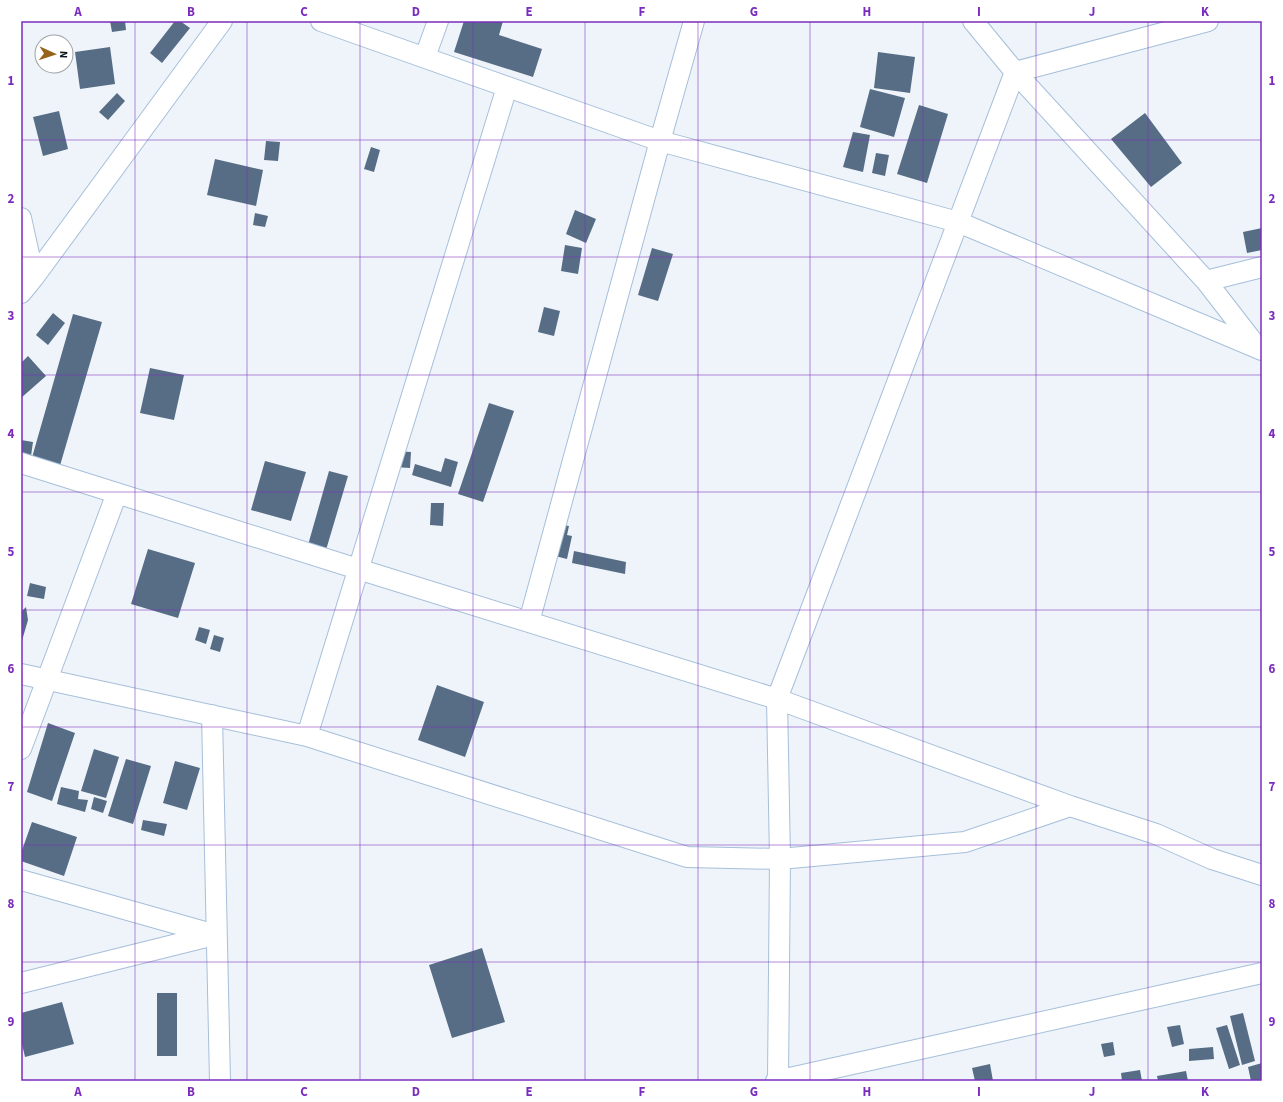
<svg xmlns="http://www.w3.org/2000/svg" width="1283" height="1102" font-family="'Source Sans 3',sans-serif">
<rect width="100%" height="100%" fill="#eff4fa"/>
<path fill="#566d85" d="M 110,21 L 125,21 L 126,30 L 112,32 Z
M 175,21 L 180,21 L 190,28 L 162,63 L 150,53 Z
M 464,21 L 503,21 L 499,35 L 542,49 L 533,77 L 454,52 Z
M 110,47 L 115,84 L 80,89 L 75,52 Z
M 878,52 L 915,57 L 910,93 L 874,88 Z
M 870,89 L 905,98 L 894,137 L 860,127 Z
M 117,93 L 125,101 L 108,120 L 99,112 Z
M 919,105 L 948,114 L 927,183 L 897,174 Z
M 59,111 L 68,149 L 43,156 L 33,117 Z
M 1145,113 L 1182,163 L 1151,187 L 1111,139 Z
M 853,132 L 870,135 L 863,172 L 843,167 Z
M 266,141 L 280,142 L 278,161 L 264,160 Z
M 371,147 L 380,150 L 374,172 L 364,169 Z
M 876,153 L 889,155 L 885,176 L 872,173 Z
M 215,159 L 263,170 L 256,206 L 207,195 Z
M 575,210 L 596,219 L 586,243 L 566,234 Z
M 255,213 L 268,216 L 265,227 L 253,225 Z
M 1262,228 L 1262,250 L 1247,253 L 1243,232 Z
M 565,245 L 582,248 L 578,274 L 561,271 Z
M 652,248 L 673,254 L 658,301 L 638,295 Z
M 544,307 L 560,311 L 554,336 L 538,332 Z
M 53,313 L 65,323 L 48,345 L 36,335 Z
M 73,314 L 102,322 L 59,469 L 31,461 Z
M 28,356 L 46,376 L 21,398 L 21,363 Z
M 150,368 L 184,375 L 174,420 L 140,413 Z
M 489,403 L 514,411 L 483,502 L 458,494 Z
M 21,440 L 33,442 L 31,456 L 21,454 Z
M 395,451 L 411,452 L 410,468 L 394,467 Z
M 445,458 L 458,462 L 451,487 L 412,475 L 415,464 L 441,472 Z
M 265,461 L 306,472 L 291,521 L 251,510 Z
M 329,471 L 348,476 L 326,550 L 308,545 Z
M 431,503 L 444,503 L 443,526 L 430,525 Z
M 558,524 L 569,526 L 567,535 L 572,536 L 567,559 L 551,555 Z
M 148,549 L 195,563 L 178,618 L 131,604 Z
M 574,551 L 626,562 L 625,574 L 572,563 Z
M 30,583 L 46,587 L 44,599 L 27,596 Z
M 26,607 L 28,620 L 21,644 L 21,612 Z
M 199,627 L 210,630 L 206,644 L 195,640 Z
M 214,635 L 224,638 L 220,652 L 210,649 Z
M 437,685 L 484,702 L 465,757 L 418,740 Z
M 48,723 L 75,733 L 52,801 L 27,792 Z
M 94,749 L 119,757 L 106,798 L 81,791 Z
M 126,759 L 151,766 L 133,824 L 108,816 Z
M 175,761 L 200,768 L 187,810 L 163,803 Z
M 61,787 L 79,791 L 78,799 L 88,800 L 85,812 L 57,804 Z
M 94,797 L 107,801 L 103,813 L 91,809 Z
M 143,820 L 167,824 L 164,836 L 141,830 Z
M 32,822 L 77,837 L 64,876 L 21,861 L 21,853 Z
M 482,948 L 505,1022 L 452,1038 L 429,965 Z
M 157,993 L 177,993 L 177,1056 L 157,1056 Z
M 62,1002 L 74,1044 L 25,1057 L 21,1040 L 21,1013 Z
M 1243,1013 L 1255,1061 L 1242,1065 L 1230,1016 Z
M 1180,1025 L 1184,1044 L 1172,1047 L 1167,1027 Z
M 1227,1025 L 1240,1065 L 1229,1069 L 1216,1028 Z
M 1113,1042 L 1115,1055 L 1104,1057 L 1101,1044 Z
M 1213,1047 L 1214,1059 L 1189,1061 L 1189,1049 Z
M 1262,1063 L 1262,1081 L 1251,1081 L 1248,1067 Z
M 990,1064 L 993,1081 L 975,1081 L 972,1068 Z
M 1140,1070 L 1142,1081 L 1122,1081 L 1121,1073 Z
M 1186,1071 L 1188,1081 L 1158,1081 L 1157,1076 Z"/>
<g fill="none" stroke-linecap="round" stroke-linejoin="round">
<g stroke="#a6bfda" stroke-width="22">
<path id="minor" d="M 321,21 L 660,141 L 958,222 L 1262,350
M 973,21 L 1015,72 L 1206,281 L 1257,347
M 425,57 L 438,21
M 21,218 L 34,277 L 27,279
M 1206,281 L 1262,267
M 21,293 L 34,277 L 222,21
M 21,463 L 358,569 L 777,699 L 1070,806
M 529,622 L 660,141 L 694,21
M 21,674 L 307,736 L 687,857 L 780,859 L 965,842 L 1070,806 L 1156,834 L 1212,859 L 1262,875
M 212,715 L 220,1081
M 307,736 L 507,87
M 21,749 L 117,493
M 21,880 L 216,935
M 21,983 L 214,935
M 776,1081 L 1262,973
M 778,1081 L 780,859 L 777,699 L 1015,72 L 1208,21"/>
</g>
<use href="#minor" stroke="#fff" stroke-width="20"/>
</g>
<path fill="none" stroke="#7b2cbf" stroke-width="1" stroke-opacity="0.55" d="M 135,21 L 135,1081M 247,21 L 247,1081M 360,21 L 360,1081M 473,21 L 473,1081M 585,21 L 585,1081M 698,21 L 698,1081M 810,21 L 810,1081M 923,21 L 923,1081M 1036,21 L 1036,1081M 1148,21 L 1148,1081M 21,140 L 1262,140M 21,257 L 1262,257M 21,375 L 1262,375M 21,492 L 1262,492M 21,610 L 1262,610M 21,727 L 1262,727M 21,845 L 1262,845M 21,962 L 1262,962"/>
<rect width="1283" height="1102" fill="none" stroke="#ffffff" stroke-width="44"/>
<g transform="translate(54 54) rotate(93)"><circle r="19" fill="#ffffff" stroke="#9fa2a6"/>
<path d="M0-3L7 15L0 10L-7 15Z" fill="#976318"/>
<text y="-6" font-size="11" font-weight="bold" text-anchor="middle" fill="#0e1720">N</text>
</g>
<rect x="22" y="22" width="1239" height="1058" fill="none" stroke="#7b2cbf" stroke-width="1.5"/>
<g font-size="13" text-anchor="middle" font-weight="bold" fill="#7b2cbf">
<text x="78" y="16">A</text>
<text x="191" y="16">B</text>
<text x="304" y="16">C</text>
<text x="416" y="16">D</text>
<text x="529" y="16">E</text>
<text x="642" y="16">F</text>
<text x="754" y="16">G</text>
<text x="867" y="16">H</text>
<text x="979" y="16">I</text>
<text x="1092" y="16">J</text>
<text x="1205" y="16">K</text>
<text x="11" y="85">1</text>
<text x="1272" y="85">1</text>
<text x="11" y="203">2</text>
<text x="1272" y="203">2</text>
<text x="11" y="320">3</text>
<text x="1272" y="320">3</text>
<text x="11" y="438">4</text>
<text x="1272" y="438">4</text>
<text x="11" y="556">5</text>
<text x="1272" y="556">5</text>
<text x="11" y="673">6</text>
<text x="1272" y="673">6</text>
<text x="11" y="791">7</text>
<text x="1272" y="791">7</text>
<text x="11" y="908">8</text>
<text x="1272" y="908">8</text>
<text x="11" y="1026">9</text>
<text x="1272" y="1026">9</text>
<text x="78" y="1096">A</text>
<text x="191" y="1096">B</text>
<text x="304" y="1096">C</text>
<text x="416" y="1096">D</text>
<text x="529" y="1096">E</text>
<text x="642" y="1096">F</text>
<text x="754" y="1096">G</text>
<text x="867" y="1096">H</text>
<text x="979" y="1096">I</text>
<text x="1092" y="1096">J</text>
<text x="1205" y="1096">K</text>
</g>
</svg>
